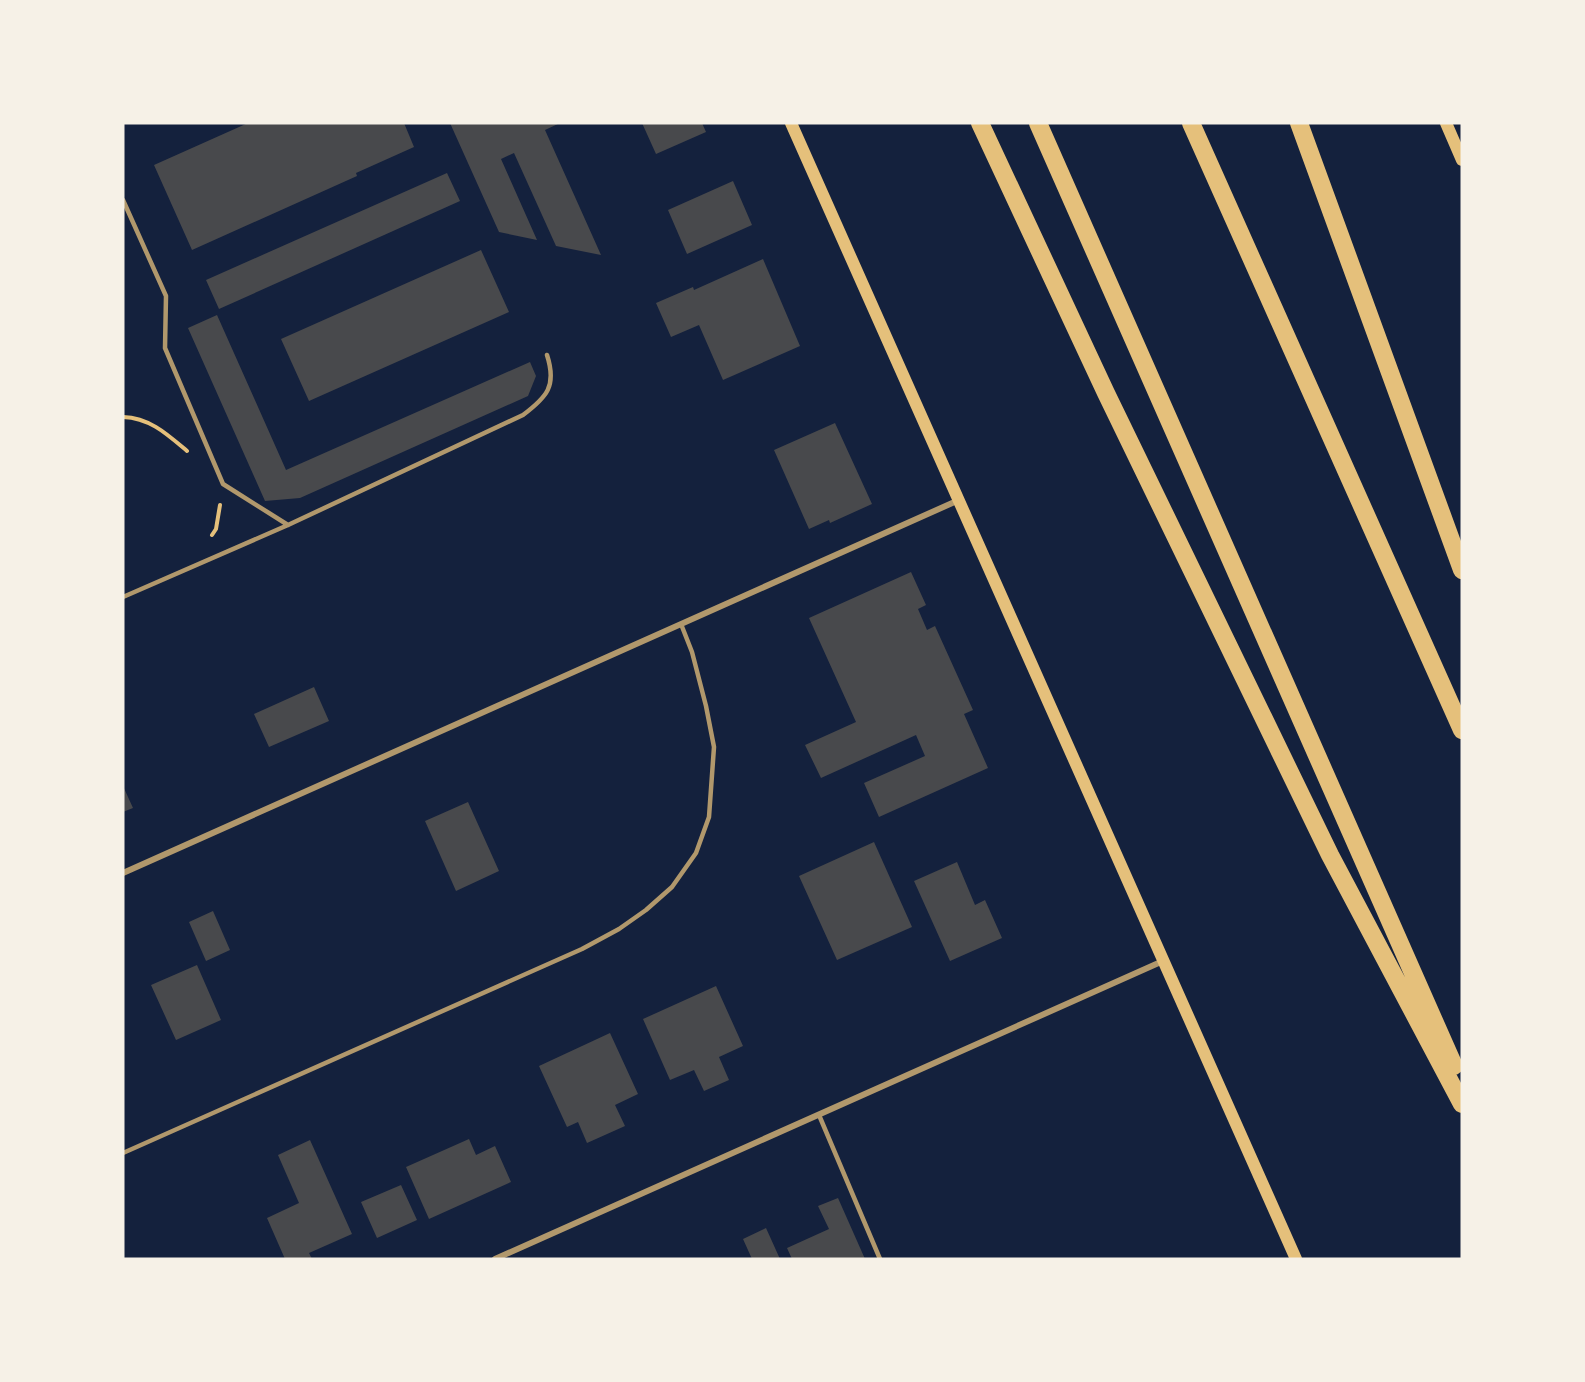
<svg xmlns="http://www.w3.org/2000/svg" width="1585" height="1382" font-family="Karla,sans-serif">
<rect width="100%" height="100%" fill="#14213d"/>
<path fill="#48494c" d="M 248,123 L 404,123 L 414,147 L 356,173 L 357,176 L 192,250 L 154,165 Z
M 450,123 L 560,123 L 545,130 L 601,255 L 556,246 L 514,153 L 501,159 L 537,240 L 499,232 Z
M 642,123 L 702,123 L 706,132 L 656,154 Z
M 447,173 L 460,201 L 219,309 L 206,280 Z
M 733,181 L 752,225 L 687,254 L 668,210 Z
M 481,250 L 509,312 L 309,401 L 281,339 Z
M 763,259 L 800,346 L 723,380 L 699,325 L 671,337 L 656,303 L 693,287 L 694,290 Z
M 217,315 L 286,470 L 530,362 L 536,376 L 528,396 L 300,498 L 265,501 L 188,328 Z
M 835,423 L 872,504 L 830,523 L 829,520 L 809,529 L 774,450 Z
M 911,572 L 926,605 L 918,609 L 927,630 L 935,626 L 973,710 L 964,714 L 988,768 L 879,817 L 864,783 L 925,756 L 916,735 L 821,778 L 805,745 L 856,722 L 809,618 Z
M 314,687 L 329,721 L 269,747 L 254,714 Z
M 123,786 L 133,808 L 123,812 Z
M 468,802 L 499,871 L 456,891 L 425,821 Z
M 874,842 L 912,927 L 837,960 L 799,876 Z
M 957,862 L 975,905 L 985,900 L 1002,938 L 950,961 L 914,881 Z
M 213,911 L 230,950 L 206,961 L 189,922 Z
M 197,965 L 221,1020 L 176,1040 L 151,985 Z
M 716,986 L 743,1046 L 719,1057 L 729,1080 L 704,1091 L 694,1070 L 670,1080 L 643,1019 Z
M 610,1033 L 638,1094 L 615,1105 L 625,1126 L 587,1143 L 578,1122 L 567,1127 L 539,1066 Z
M 469,1139 L 476,1155 L 495,1146 L 511,1182 L 429,1219 L 406,1167 Z
M 310,1140 L 352,1234 L 309,1253 L 312,1259 L 285,1259 L 267,1218 L 299,1203 L 278,1155 Z
M 401,1185 L 417,1220 L 377,1238 L 361,1202 Z
M 838,1198 L 865,1259 L 792,1259 L 787,1248 L 829,1229 L 818,1206 Z
M 766,1228 L 780,1259 L 752,1259 L 743,1239 Z"/>
<g fill="none" stroke-linecap="round" stroke-linejoin="round">
<path stroke="#e5c07b" stroke-width="4" d="M 123,417 C 150,418 167,434 187,451
M 212,535 L 216,529 L 220,505"/>
<path stroke="#b1986c" stroke-width="4.5" d="M 123,200 L 166,296 L 165,348 L 223,484 L 288,525
M 123,597 L 288,525 L 523,415 C 547,397 557,386 547,355
M 819,1115 L 880,1259
M 123,1153 L 582,949 L 619,929 L 646,910 L 672,887 L 696,853 L 709,817 L 714,747 L 706,706 L 692,652 L 681,624"/>
<path stroke="#b1986c" stroke-width="6" d="M 123,873 L 959,500
M 495,1259 L 1163,961"/>
<path stroke="#e5c07b" stroke-width="12" d="M 791,123 L 1296,1259
M 1446,123 L 1462,160"/>
<path stroke="#e5c07b" stroke-width="18" d="M 980,123 L 1106,393 L 1330,855 L 1462,1104
M 1038,123 L 1454,1066
M 1191,123 L 1462,730
M 1299,123 L 1462,570"/>
</g>
<rect width="1585" height="1382" fill="none" stroke="#f6f1e7" stroke-width="249"/>
</svg>
